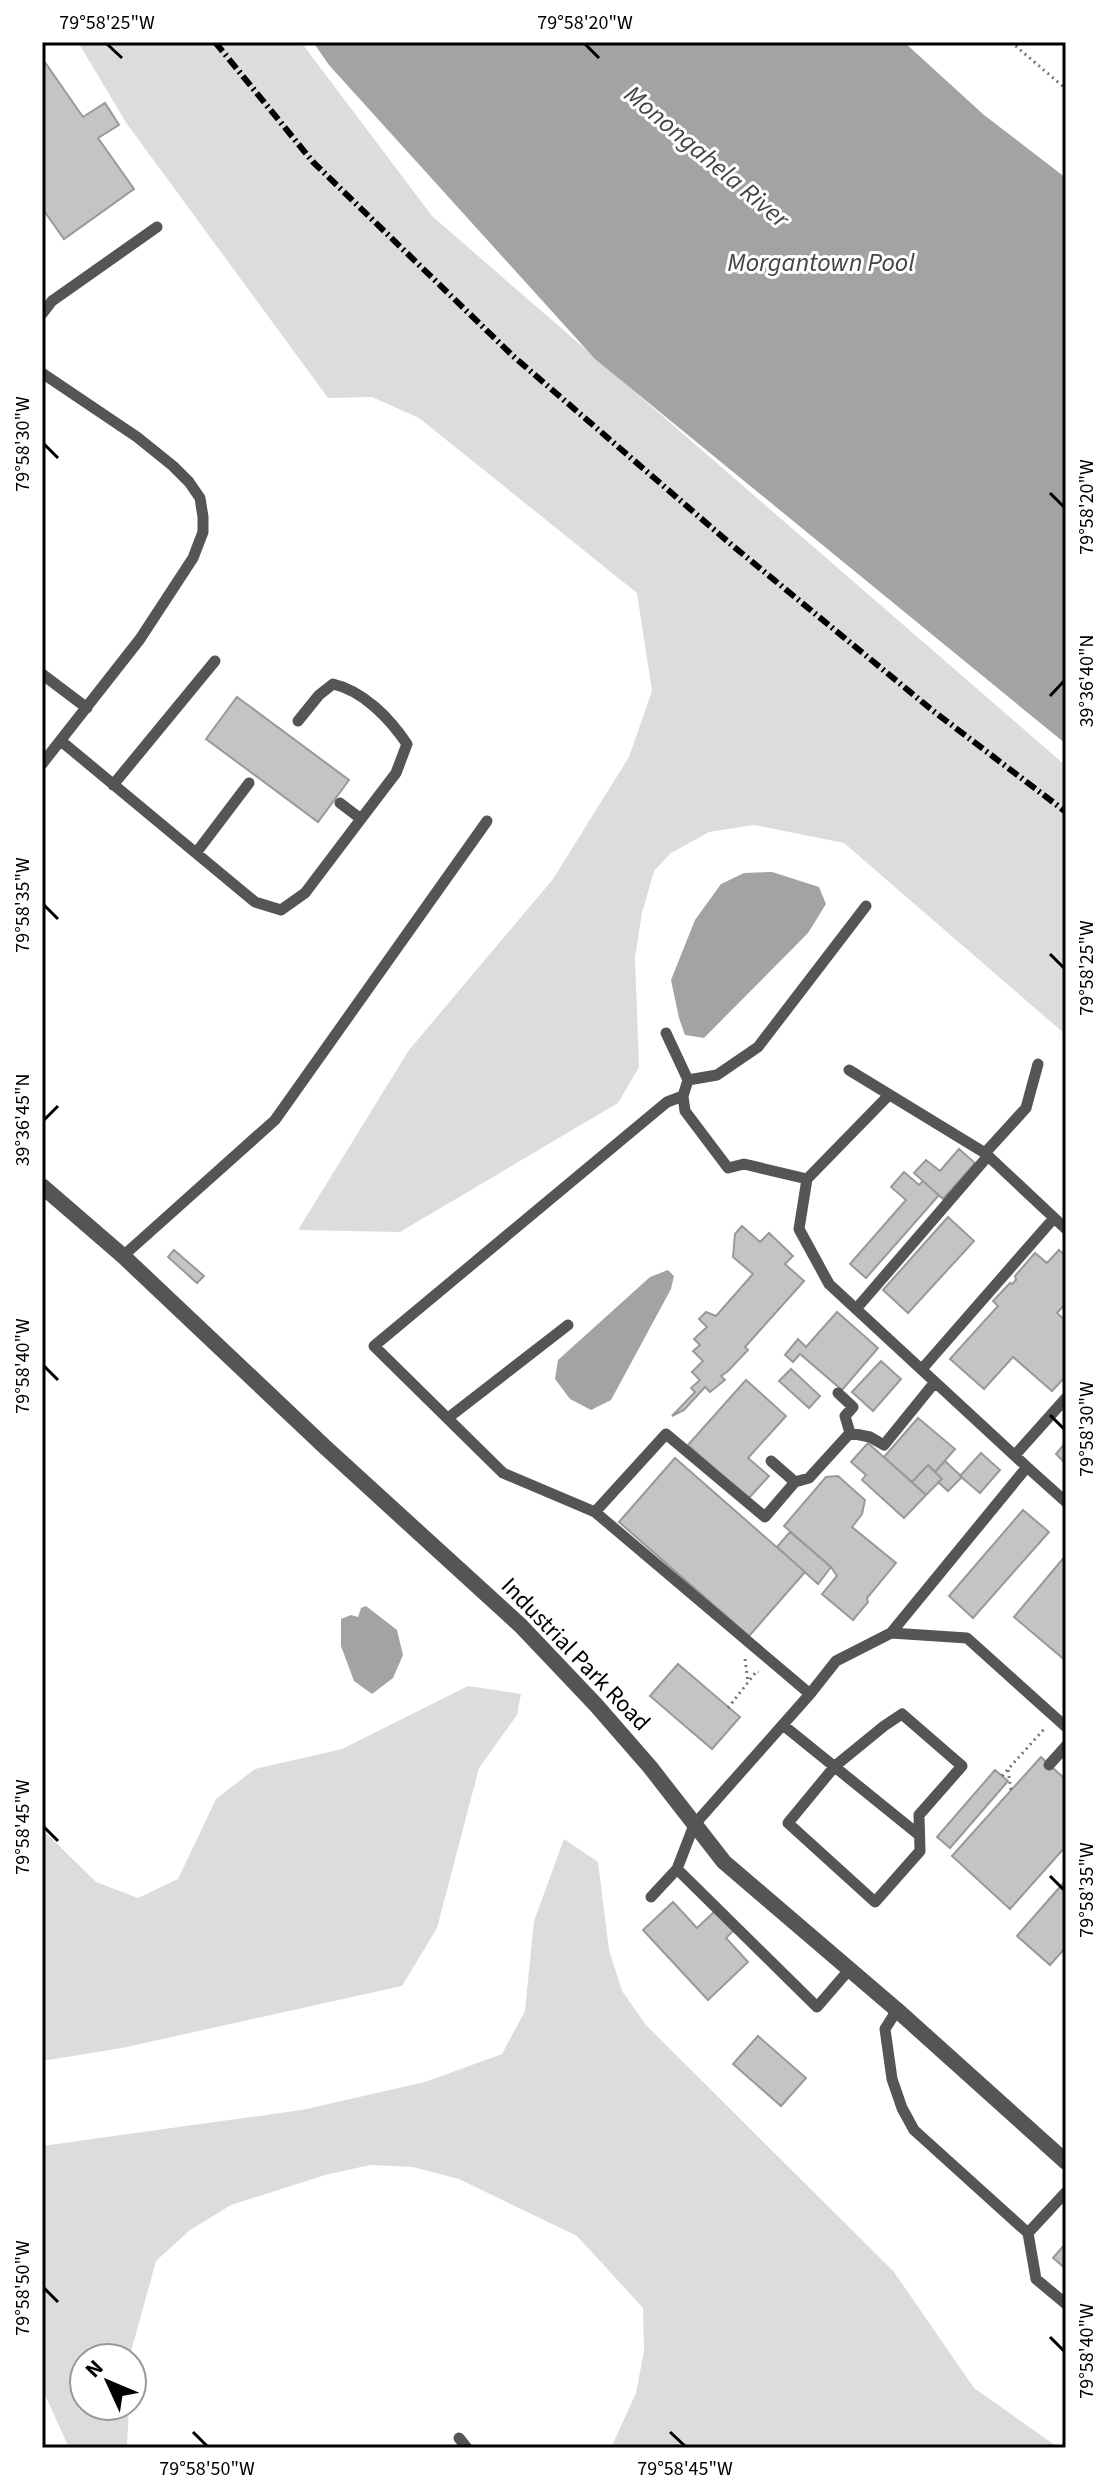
<svg xmlns="http://www.w3.org/2000/svg" width="1108" height="2490" font-family="'Source Sans 3',sans-serif">
<rect width="100%" height="100%" fill="#fff"/>
<path fill="#dcdcdc" d="M 78,42 L 301,42 L 432,216 L 1066,766 L 1066,1035 L 844,843 L 754,825 L 709,832 L 671,853 L 654,871 L 642,913 L 635,957 L 639,1067 L 618,1103 L 400,1232 L 298,1230 L 409,1050 L 553,879 L 629,757 L 652,691 L 637,593 L 419,418 L 372,397 L 328,398 L 127,124 Z
M 468,1686 L 521,1694 L 517,1715 L 479,1768 L 437,1928 L 402,1986 L 122,2048 L 42,2061 L 42,1829 L 96,1882 L 138,1898 L 178,1879 L 216,1799 L 255,1769 L 342,1749 Z
M 564,1839 L 598,1862 L 609,1950 L 622,1991 L 646,2025 L 894,2272 L 974,2388 L 1059,2448 L 611,2448 L 636,2393 L 644,2351 L 643,2308 L 577,2236 L 459,2179 L 413,2167 L 370,2165 L 325,2175 L 231,2205 L 190,2230 L 156,2261 L 132,2348 L 132,2358 L 84,2358 L 84,2406 L 129,2406 L 127,2448 L 69,2448 L 42,2388 L 42,2146 L 302,2110 L 425,2082 L 502,2054 L 525,2011 L 534,1921 Z"/>
<path fill="#a3a3a3" d="M 313,42 L 904,42 L 984,115 L 1066,178 L 1066,744 L 595,359 L 329,65 Z
M 772,872 L 819,887 L 826,904 L 808,933 L 704,1038 L 685,1035 L 679,1018 L 671,980 L 695,920 L 721,884 L 744,873 Z
M 668,1270 L 674,1276 L 671,1289 L 611,1400 L 591,1410 L 570,1399 L 555,1379 L 558,1360 L 650,1277 Z
M 366,1606 L 397,1630 L 403,1655 L 393,1678 L 372,1694 L 354,1681 L 341,1646 L 341,1619 L 351,1615 L 358,1617 L 361,1608 Z"/>
<path fill="#c4c4c4" stroke="#999" stroke-width="2" d="M 42,58 L 83,117 L 105,103 L 119,125 L 98,138 L 134,189 L 64,239 L 42,208 Z
M 237,697 L 349,780 L 318,822 L 206,739 Z
M 959,1149 L 975,1163 L 943,1199 L 914,1173 L 926,1160 L 940,1171 Z
M 904,1172 L 919,1185 L 923,1181 L 939,1195 L 866,1278 L 850,1264 L 906,1200 L 891,1187 Z
M 948,1217 L 974,1241 L 908,1313 L 883,1290 Z
M 742,1226 L 760,1242 L 769,1233 L 793,1256 L 785,1264 L 804,1281 L 745,1347 L 748,1350 L 727,1372 L 721,1376 L 725,1380 L 710,1392 L 705,1387 L 684,1410 L 672,1416 L 695,1392 L 691,1388 L 700,1380 L 692,1372 L 703,1361 L 693,1351 L 700,1345 L 694,1339 L 707,1327 L 699,1319 L 706,1312 L 716,1316 L 753,1274 L 733,1257 L 735,1234 Z
M 174,1250 L 204,1276 L 197,1283 L 168,1257 Z
M 1059,1250 L 1066,1256 L 1066,1303 L 1057,1313 L 1066,1321 L 1066,1376 L 1052,1391 L 1013,1357 L 984,1389 L 950,1359 L 998,1306 L 993,1301 L 1010,1283 L 1012,1284 L 1016,1280 L 1015,1276 L 1035,1253 L 1047,1263 Z
M 837,1312 L 878,1348 L 842,1390 L 800,1354 L 793,1362 L 785,1355 L 798,1339 L 806,1347 Z
M 881,1361 L 901,1379 L 873,1411 L 852,1392 Z
M 791,1369 L 820,1396 L 809,1408 L 779,1381 Z
M 746,1380 L 786,1416 L 748,1458 L 769,1476 L 748,1499 L 688,1445 Z
M 918,1418 L 955,1449 L 935,1472 L 928,1465 L 912,1482 L 884,1457 Z
M 1066,1442 L 1066,1464 L 1056,1454 Z
M 868,1443 L 926,1495 L 904,1518 L 862,1480 L 866,1475 L 851,1462 Z
M 981,1453 L 1000,1470 L 980,1493 L 960,1476 Z
M 675,1458 L 805,1572 L 749,1636 L 619,1522 Z
M 945,1461 L 962,1477 L 948,1491 L 938,1482 L 942,1479 L 935,1472 Z
M 928,1465 L 942,1479 L 926,1495 L 912,1482 Z
M 838,1476 L 865,1500 L 862,1514 L 852,1527 L 896,1563 L 867,1598 L 868,1602 L 853,1620 L 822,1594 L 837,1576 L 831,1567 L 784,1526 L 826,1477 Z
M 1023,1510 L 1049,1532 L 973,1618 L 949,1596 Z
M 790,1532 L 831,1567 L 818,1584 L 777,1547 Z
M 1066,1555 L 1066,1661 L 1014,1617 Z
M 678,1664 L 740,1717 L 712,1749 L 650,1696 Z
M 1041,1757 L 1066,1780 L 1066,1846 L 1010,1909 L 952,1856 Z
M 995,1770 L 1008,1781 L 950,1848 L 937,1837 Z
M 1066,1880 L 1066,1947 L 1050,1965 L 1017,1936 Z
M 673,1902 L 697,1928 L 715,1911 L 734,1930 L 726,1938 L 748,1962 L 708,2000 L 643,1930 Z
M 758,2036 L 806,2078 L 781,2106 L 733,2064 Z
M 1066,2243 L 1066,2269 L 1053,2258 Z"/>
<g fill="none" stroke-linecap="round" stroke-linejoin="round">
<path stroke="#777" stroke-width="3" stroke-dasharray="2 4" stroke-linecap="butt" d="M 1011,42 L 1066,89
M 745,1659 L 748,1682
M 728,1708 L 756,1672 L 759,1672
M 1008,1770 L 1011,1790
M 1002,1776 L 1045,1728"/>
<path stroke="#555" stroke-width="11" d="M 42,314 L 52,301 L 157,227
M 42,373 L 137,437 L 173,466 L 189,482 L 200,498 L 203,517 L 203,532 L 193,558 L 140,639 L 42,764
M 42,674 L 87,708
M 61,741 L 255,902 L 281,910 L 305,893 L 361,819 L 396,773 L 407,744 C 390,719 364,691 333,684 L 319,695 L 298,721
M 113,785 L 215,661
M 340,803 L 361,819
M 196,853 L 249,783
M 666,1033 L 688,1080
M 849,1070 L 985,1153 L 1066,1229
M 889,1095 L 807,1179 L 799,1229 L 829,1284 L 1027,1467
M 683,1096 L 688,1080 L 717,1075 L 758,1047 L 866,906
M 985,1153 L 1026,1108 L 1038,1064
M 807,1179 L 744,1164 L 728,1168 L 685,1111 L 683,1096 L 667,1102 L 374,1346 L 503,1473 L 595,1512 L 810,1694
M 123,1256 L 275,1120 L 487,821
M 856,1309 L 988,1156
M 922,1369 L 1054,1218
M 838,1393 L 853,1407 L 845,1416 L 850,1433 L 870,1437 L 884,1445 L 935,1382
M 448,1418 L 568,1325
M 1015,1455 L 1066,1398
M 795,1482 L 809,1478 L 850,1433
M 595,1512 L 666,1434 L 765,1517 L 795,1482 L 771,1461
M 891,1633 L 1027,1467 L 1066,1502
M 902,1714 L 962,1766 L 919,1815 L 920,1851 L 875,1902 L 788,1823 L 835,1766 L 884,1726 Z
M 783,1725 L 919,1835
M 1049,1765 L 1066,1746
M 651,1897 L 677,1869
M 849,1970 L 817,2007 L 677,1869 L 694,1825 L 810,1694 L 836,1661 L 891,1633 L 967,1638 L 1066,1727
M 897,2010 L 885,2029 L 892,2079 L 902,2108 L 914,2130 L 1028,2233 L 1036,2279 L 1066,2304
M 1028,2233 L 1066,2192
M 459,2438 L 467,2448"/>
<path stroke="#555" stroke-width="16" d="M 42,1186 L 123,1256 L 325,1447 L 521,1626 L 596,1705 L 650,1767 L 724,1862 L 897,2010 L 1066,2162"/>
<path stroke="#000" stroke-width="6" stroke-dasharray="12 4 2 4" stroke-linecap="butt" d="M 215,42 L 313,162 L 513,356 L 733,546 L 932,710 L 1066,812"/>
</g>
<path fill="none" stroke="#000" stroke-width="3" d="M 107,44 L 122,58M 585,44 L 599,58M 44,444 L 58,458M 1050,493 L 1064,507M 1050,696 L 1064,681M 44,905 L 58,919M 1050,954 L 1064,968M 44,1120 L 58,1106M 44,1366 L 58,1380M 1050,1415 L 1064,1429M 44,1827 L 58,1841M 1050,1876 L 1064,1890M 44,2288 L 58,2302M 1050,2337 L 1064,2351M 193,2432 L 207,2446M 670,2432 L 685,2446"/>
<g text-anchor="middle" stroke-width="6" stroke-linejoin="round" paint-order="stroke">
<g font-size="24" fill="#000" stroke="#fff">
<text transform="translate(576 1654) rotate(46)" y="8">Industrial Park Road</text>
</g>
<g font-size="26" font-style="italic" fill="#444" stroke="#fff">
<text transform="translate(707 156) rotate(40)" y="9">Monongahela River</text>
<text x="821" y="271">Morgantown Pool</text>
</g>
</g>
<rect width="1108" height="2490" fill="none" stroke="#ffffff" stroke-width="88"/>
<g transform="translate(108 2382) rotate(314)"><circle r="38" fill="#ffffff" stroke="#999999" stroke-width="2"/>
<path d="M0-6L14 30L0 20L-14 30Z" fill="#000000"/>
<text y="-12" font-size="22" font-weight="bold" text-anchor="middle" fill="#000000">N</text>
</g>
<rect x="44" y="44" width="1020" height="2402" fill="none" stroke="#000" stroke-width="3"/>
<g font-size="20" text-anchor="middle" fill="#000">
<text x="107" y="29">79°58'25"W</text>
<text x="585" y="29">79°58'20"W</text>
<text transform="translate(22 444) rotate(-90)" y="7">79°58'30"W</text>
<text transform="translate(1086 507) rotate(-90)" y="7">79°58'20"W</text>
<text transform="translate(1086 681) rotate(-90)" y="7">39°36'40"N</text>
<text transform="translate(22 905) rotate(-90)" y="7">79°58'35"W</text>
<text transform="translate(1086 968) rotate(-90)" y="7">79°58'25"W</text>
<text transform="translate(22 1120) rotate(-90)" y="7">39°36'45"N</text>
<text transform="translate(22 1366) rotate(-90)" y="7">79°58'40"W</text>
<text transform="translate(1086 1429) rotate(-90)" y="7">79°58'30"W</text>
<text transform="translate(22 1827) rotate(-90)" y="7">79°58'45"W</text>
<text transform="translate(1086 1890) rotate(-90)" y="7">79°58'35"W</text>
<text transform="translate(22 2288) rotate(-90)" y="7">79°58'50"W</text>
<text transform="translate(1086 2351) rotate(-90)" y="7">79°58'40"W</text>
<text x="207" y="2475">79°58'50"W</text>
<text x="685" y="2475">79°58'45"W</text>
</g>
</svg>
